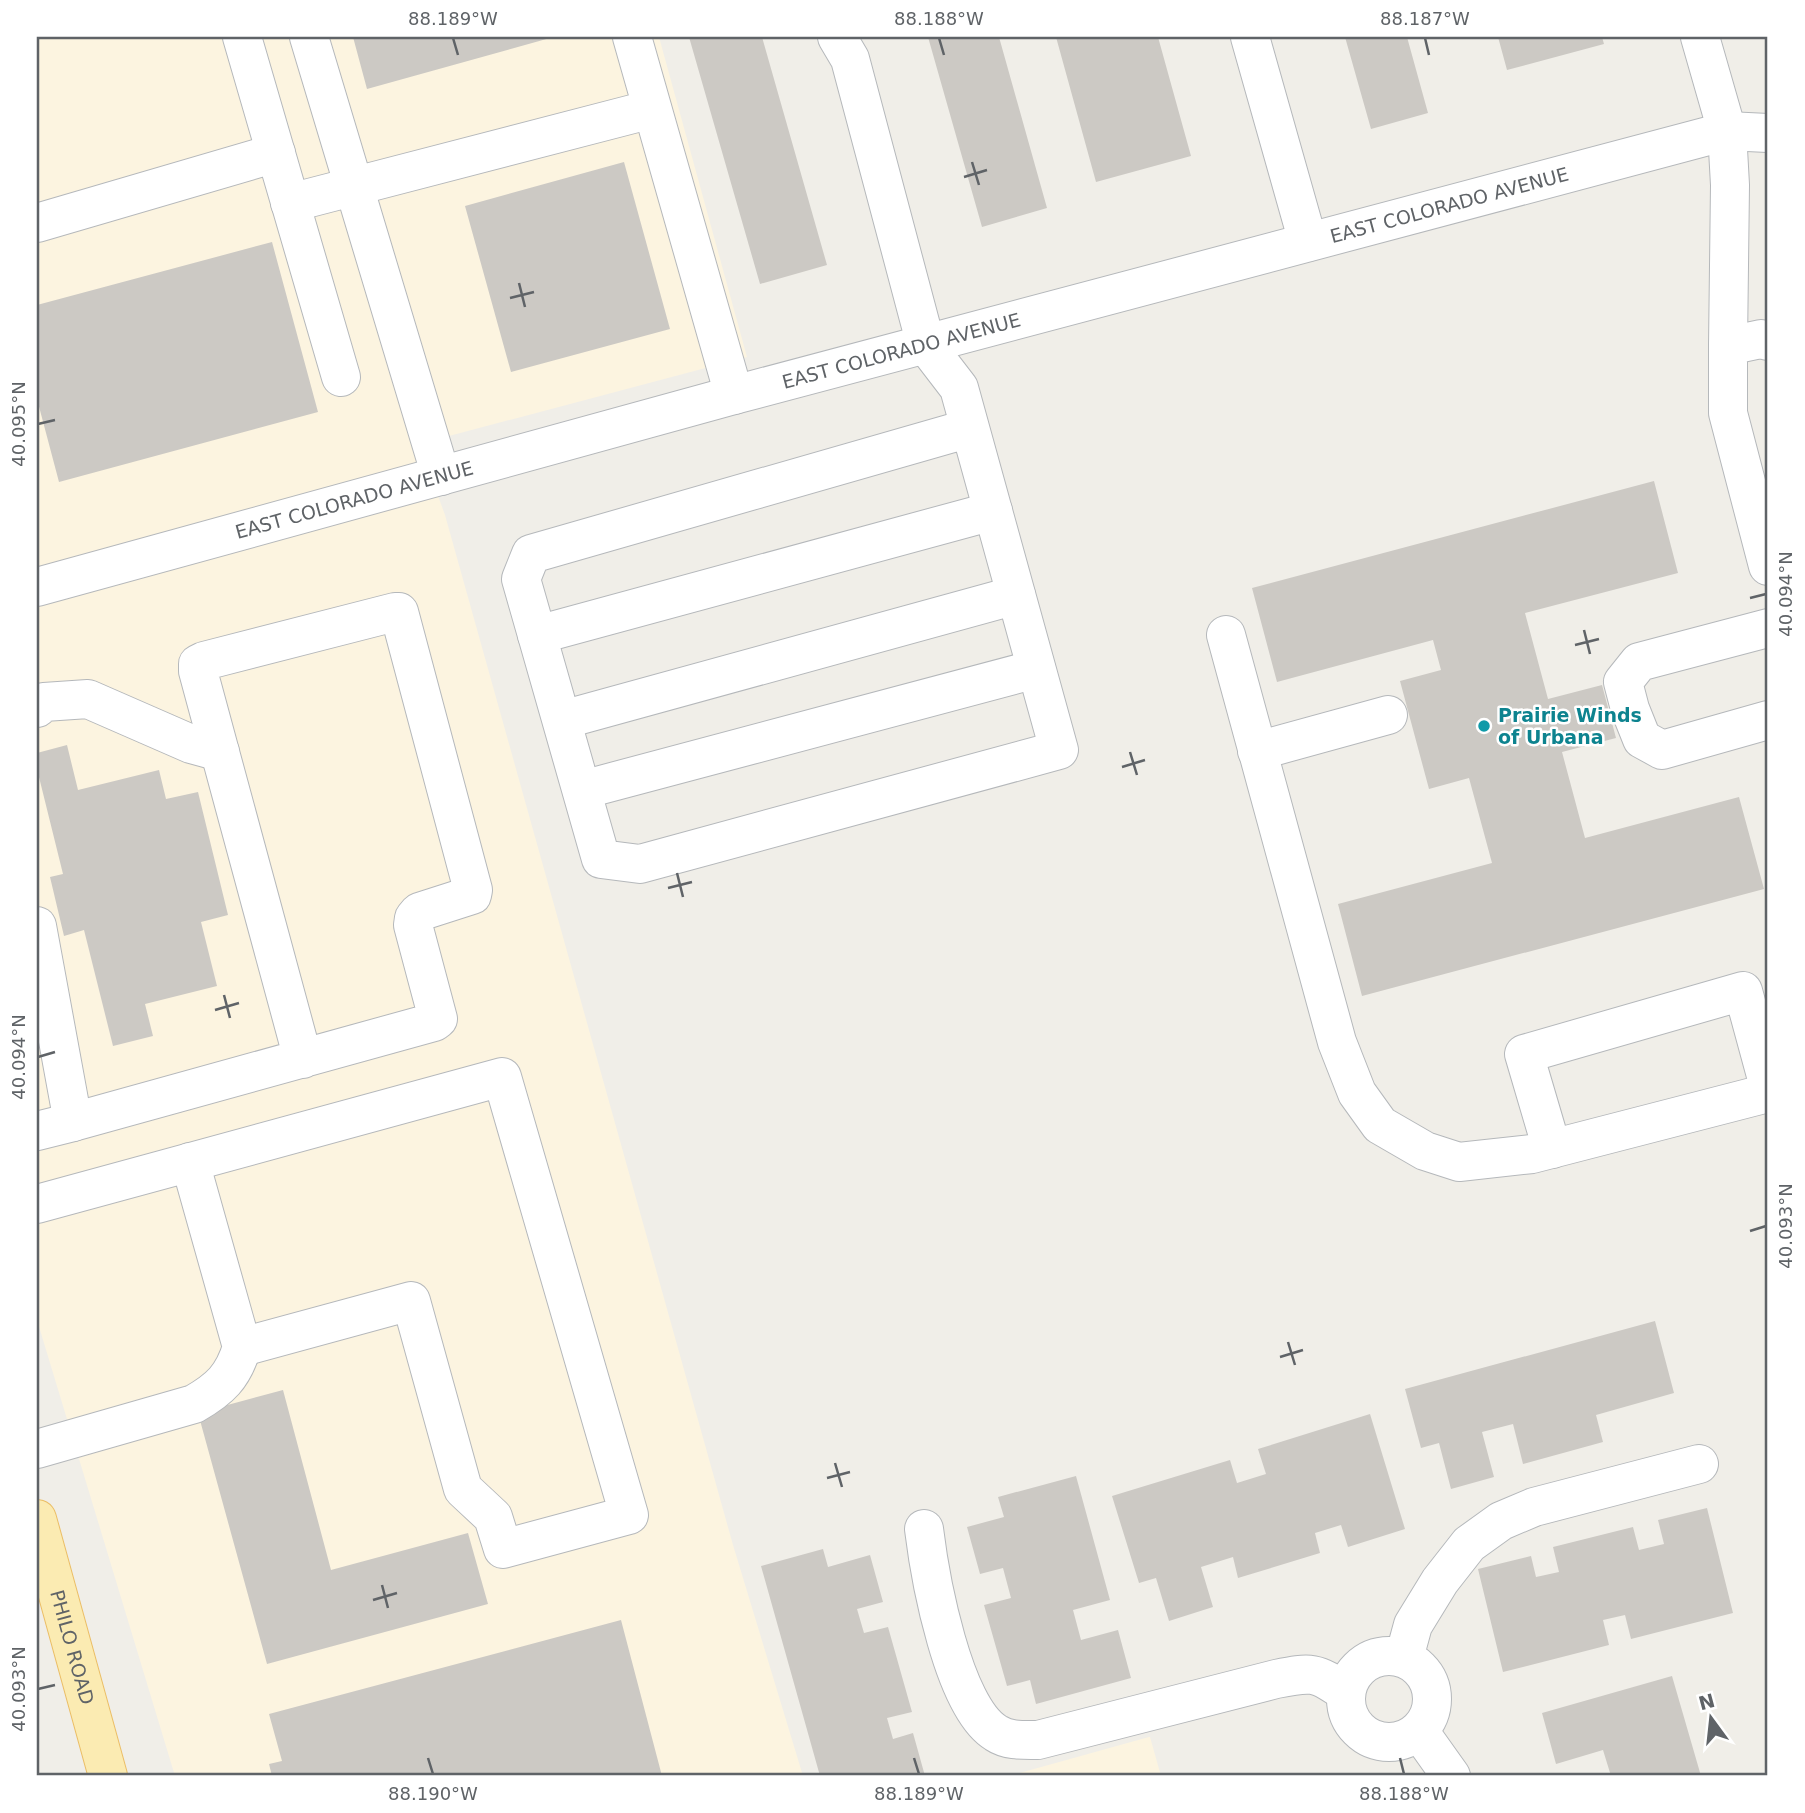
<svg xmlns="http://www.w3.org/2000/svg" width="1805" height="1813" font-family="'DejaVu Sans',sans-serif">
<rect width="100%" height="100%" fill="#f0eee8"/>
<path fill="#fcf4e0" d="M 37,37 L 659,37 L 747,357 L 419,444 L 445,515 L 733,1545 L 803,1776 L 175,1776 L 37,1320 Z
M 1150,1737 L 1161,1776 L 1009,1776 L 1149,1737 Z"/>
<path fill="#ccc9c4" d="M 353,37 L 550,37 L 550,38 L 367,89 Z
M 689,37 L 762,37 L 827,265 L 760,284 Z
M 928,37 L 999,37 L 1047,208 L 982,227 Z
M 1056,37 L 1158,37 L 1191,156 L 1096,182 Z
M 1345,37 L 1407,37 L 1428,113 L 1371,129 Z
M 1498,37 L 1602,37 L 1604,44 L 1507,70 Z
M 624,162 L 670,329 L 511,372 L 465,206 Z
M 272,242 L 318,412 L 59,482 L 37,399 L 37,305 Z
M 1654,481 L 1678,573 L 1525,613 L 1548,699 L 1602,685 L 1616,738 L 1562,752 L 1585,838 L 1739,797 L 1764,889 L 1362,996 L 1338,904 L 1492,863 L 1469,778 L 1429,789 L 1400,681 L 1441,670 L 1433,640 L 1277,682 L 1252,588 Z
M 67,745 L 78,790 L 159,770 L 166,799 L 198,792 L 228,915 L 201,922 L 217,986 L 145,1004 L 153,1036 L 113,1046 L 84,930 L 64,936 L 50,877 L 63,874 L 37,769 L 37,753 Z
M 1655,1321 L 1674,1393 L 1596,1415 L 1603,1442 L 1523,1464 L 1513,1424 L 1482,1432 L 1494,1477 L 1451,1489 L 1439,1443 L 1421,1448 L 1405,1389 Z
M 283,1390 L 331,1570 L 468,1533 L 488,1604 L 267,1664 L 198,1413 Z
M 1370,1414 L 1405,1529 L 1348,1547 L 1341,1525 L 1315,1533 L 1320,1553 L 1238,1578 L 1233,1557 L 1201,1567 L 1213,1607 L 1169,1621 L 1156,1578 L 1139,1583 L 1112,1496 L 1230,1460 L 1237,1483 L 1266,1474 L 1258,1449 Z
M 1076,1476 L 1110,1600 L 1073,1610 L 1081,1640 L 1118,1630 L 1131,1678 L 1036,1704 L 1030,1680 L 1007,1686 L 984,1605 L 1011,1598 L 1003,1568 L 980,1574 L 967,1527 L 1004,1517 L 998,1497 Z
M 1707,1508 L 1733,1613 L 1631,1639 L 1625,1615 L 1603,1620 L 1609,1645 L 1503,1672 L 1478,1569 L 1531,1556 L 1536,1577 L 1559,1572 L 1553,1547 L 1633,1527 L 1639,1550 L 1664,1544 L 1658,1520 Z
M 823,1549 L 828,1567 L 870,1555 L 883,1602 L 857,1609 L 864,1633 L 888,1627 L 912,1712 L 887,1718 L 893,1739 L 913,1733 L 925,1776 L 820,1776 L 761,1566 Z
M 621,1620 L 662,1776 L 272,1776 L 269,1764 L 282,1761 L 269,1714 Z
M 1672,1676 L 1701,1776 L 1611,1776 L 1603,1750 L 1556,1764 L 1542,1713 Z"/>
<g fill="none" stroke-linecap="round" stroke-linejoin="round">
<g stroke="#b5b8bb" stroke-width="40">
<g id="minor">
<path d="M 242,37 L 341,377"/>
<path d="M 309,37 L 441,476"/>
<path d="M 632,37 L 734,395"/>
<path d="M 837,37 L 850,59 L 926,345 L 959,388 L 1059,750 L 640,864 L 601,859 L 521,579 L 531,554 L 970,428"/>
<path d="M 1250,37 L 1308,242"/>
<path d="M 1700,37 L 1727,131 L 1730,185 L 1728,346"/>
<path d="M 290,203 L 652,109"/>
<path d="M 37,223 L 276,153"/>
<path d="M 1768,341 L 1761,339 L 1728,346 L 1728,413 L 1768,566"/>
<path id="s1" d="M 37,587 L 734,395 L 1727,131 L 1768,133"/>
<path d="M 1768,628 L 1639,662 L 1623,682 L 1630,709 L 1642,739 L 1662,750 L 1768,720"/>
<path d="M 537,635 L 993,511"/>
<path d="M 1226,635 L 1337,1042 L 1357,1093 L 1380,1125 L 1425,1151 L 1459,1162 L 1532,1154 L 1768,1093"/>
<path d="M 37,708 L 44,702 L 88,699 L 191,744 L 220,752"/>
<path d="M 562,720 L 1016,595"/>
<path d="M 1257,751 L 1388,715"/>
<path d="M 582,790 L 1036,669"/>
<path d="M 37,926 L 73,1122"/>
<path d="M 37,1131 L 73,1122 L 434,1022 L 438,1019 L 413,925 L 414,918 L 419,912 L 472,895 L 473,890 L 399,612 L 395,612 L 204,661 L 198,664 L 198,671 L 303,1059"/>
<path d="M 1552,1149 L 1524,1054 L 1743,991 L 1768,1083"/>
<path d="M 37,1204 L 502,1077 L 629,1515 L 503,1549 L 493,1517 L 463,1489 L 411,1301 L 242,1347"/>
<path d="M 37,1449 L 194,1404 C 220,1389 233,1377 242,1347 L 190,1162"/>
<path d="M 924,1529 C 930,1578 953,1707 996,1733 C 1008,1741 1023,1740 1038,1740 L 1276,1679 C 1311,1672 1316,1671 1346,1693"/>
<circle cx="1389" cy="1699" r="43"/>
<path d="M 1404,1658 L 1413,1625 L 1440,1581 L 1469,1544 L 1501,1521 L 1534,1507 L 1699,1464"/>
<path d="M 1419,1731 L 1451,1776"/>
</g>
</g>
<g stroke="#ebbe66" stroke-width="40">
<g id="major">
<path id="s2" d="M 37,1519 L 108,1776"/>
</g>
</g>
<use href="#minor" stroke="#fff" stroke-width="38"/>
<use href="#major" stroke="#fbebb2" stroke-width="38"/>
</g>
<path fill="none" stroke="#5f6367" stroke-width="2.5" d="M 453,38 L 458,55M 939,38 L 944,55M 1425,38 L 1429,55M 972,162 L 979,185M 964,177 L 987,170M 519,283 L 525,307M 510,298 L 534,292M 38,424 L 55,420M 1750,598 L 1766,594M 1584,630 L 1590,654M 1575,645 L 1599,639M 1130,752 L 1137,775M 1122,767 L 1145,760M 677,873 L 683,897M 668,888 L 692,882M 224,995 L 230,1018M 215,1010 L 239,1003M 38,1057 L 55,1052M 1750,1231 L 1766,1226M 1288,1342 L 1295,1365M 1280,1357 L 1303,1350M 835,1463 L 842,1487M 827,1478 L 850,1472M 382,1585 L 388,1608M 373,1600 L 397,1593M 38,1689 L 55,1685M 428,1758 L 433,1774M 914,1758 L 919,1774M 1400,1758 L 1404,1774"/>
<circle fill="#0f9aa8" stroke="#fff" stroke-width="2.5" cx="1484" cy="726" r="7"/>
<g text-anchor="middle" stroke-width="5" stroke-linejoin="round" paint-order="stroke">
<g font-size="19" fill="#5f6367" stroke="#fff">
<text dy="7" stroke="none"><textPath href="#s1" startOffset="1463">EAST COLORADO AVENUE</textPath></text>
<text dy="7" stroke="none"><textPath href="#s1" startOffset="896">EAST COLORADO AVENUE</textPath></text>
<text dy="7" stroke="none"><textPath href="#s1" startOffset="329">EAST COLORADO AVENUE</textPath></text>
<text dy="7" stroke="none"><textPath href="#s2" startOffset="133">PHILO ROAD</textPath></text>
</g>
<g font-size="19" font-weight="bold" fill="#0d838f" stroke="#fff" text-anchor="start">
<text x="1498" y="722">Prairie Winds<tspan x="1498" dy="22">of Urbana</tspan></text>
</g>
</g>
<rect width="1805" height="1813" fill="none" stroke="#ffffff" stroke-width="77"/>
<g transform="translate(1711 1718) rotate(345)" stroke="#ffffff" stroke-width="5" paint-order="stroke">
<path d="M0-5L12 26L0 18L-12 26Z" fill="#5f6367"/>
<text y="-10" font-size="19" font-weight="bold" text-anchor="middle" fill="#5f6367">N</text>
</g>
<rect x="38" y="38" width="1728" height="1736" fill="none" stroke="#5f6367" stroke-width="2.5"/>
<g font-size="18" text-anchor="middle" fill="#5f6367">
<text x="453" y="25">88.189°W</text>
<text x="939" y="25">88.188°W</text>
<text x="1425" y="25">88.187°W</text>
<text transform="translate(19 424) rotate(-90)" y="6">40.095°N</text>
<text transform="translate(1786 594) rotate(-90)" y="6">40.094°N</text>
<text transform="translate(19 1057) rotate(-90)" y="6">40.094°N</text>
<text transform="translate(1786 1226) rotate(-90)" y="6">40.093°N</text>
<text transform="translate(19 1689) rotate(-90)" y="6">40.093°N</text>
<text x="433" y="1800">88.190°W</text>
<text x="919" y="1800">88.189°W</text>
<text x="1404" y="1800">88.188°W</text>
</g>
</svg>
